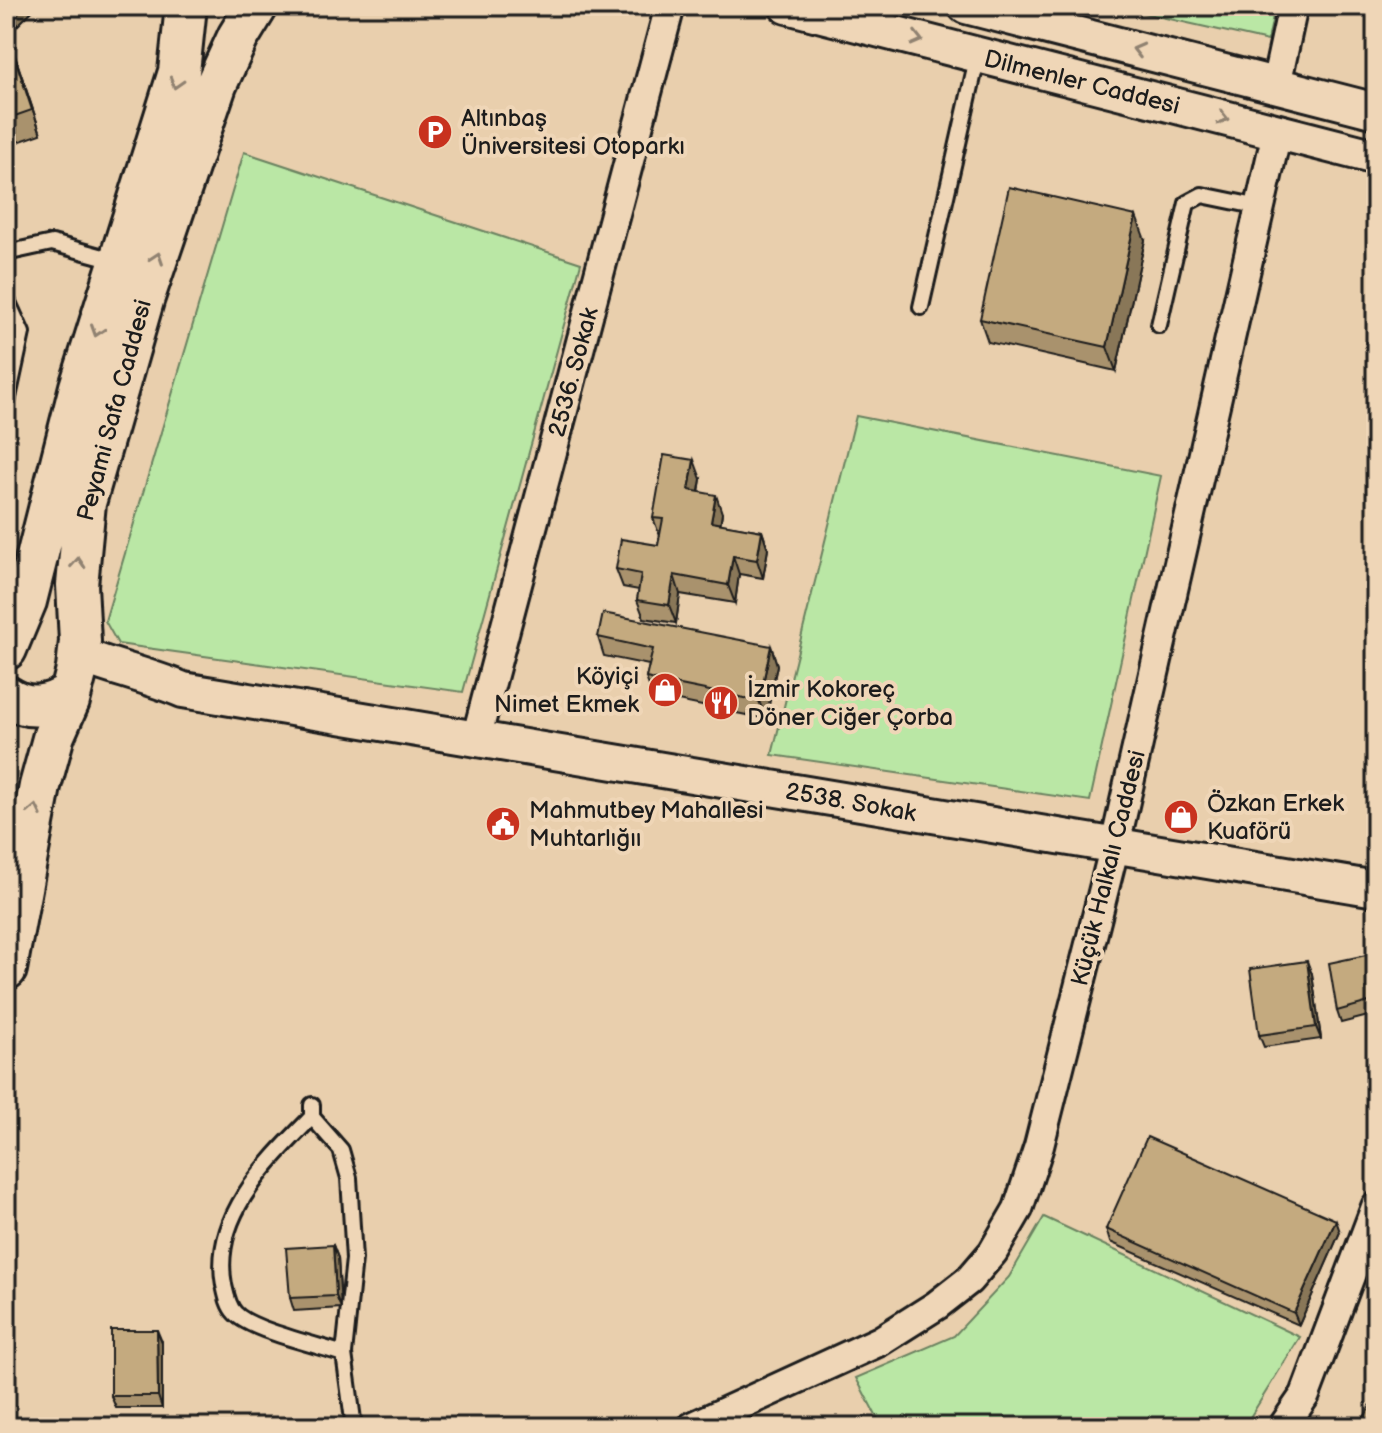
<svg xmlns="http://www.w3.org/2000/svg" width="1382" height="1433" font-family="'Balsamiq Sans',sans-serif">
<rect width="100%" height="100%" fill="#e9cfad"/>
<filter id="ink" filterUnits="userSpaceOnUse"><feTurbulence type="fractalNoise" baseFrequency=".0125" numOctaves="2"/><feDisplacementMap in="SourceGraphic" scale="16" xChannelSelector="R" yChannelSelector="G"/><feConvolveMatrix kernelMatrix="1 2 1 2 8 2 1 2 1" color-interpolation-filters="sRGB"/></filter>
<g filter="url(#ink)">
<path fill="#bae7a5" stroke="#6b8260" stroke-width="2" d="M 1112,6 L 1275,6 L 1268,41 Z
M 244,152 L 581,263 L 463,692 L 118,644 L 105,621 Z
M 856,416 L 1161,476 L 1090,801 L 772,755 Z
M 1044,1217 L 1300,1337 L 1244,1427 L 882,1427 L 856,1378 L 954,1336 L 1009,1277 Z"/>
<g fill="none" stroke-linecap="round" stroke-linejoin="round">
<g stroke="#1c1c1c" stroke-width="20">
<path id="service" d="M 6,253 L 52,243 L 118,261
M 6,298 L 22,333 L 6,407
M 921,307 L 978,55
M 1159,325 L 1187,203 L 1202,195 L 1260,207
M 312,1105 L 312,1117 L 341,1150 L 349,1178 L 354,1259 L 344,1354 L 354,1427
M 312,1117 C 268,1162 211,1216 224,1285 C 226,1294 228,1306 235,1313 C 250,1330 320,1346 344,1354"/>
</g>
<g stroke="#1c1c1c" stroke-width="34">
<path id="minor" d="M 1276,85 L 1293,6
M 476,739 L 670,6
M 692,1427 L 880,1341 L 937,1305 L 969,1280 L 993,1252 L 1018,1209 L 1039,1146 L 1115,845 L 1277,132
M 1283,1427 L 1305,1395 L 1376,1207"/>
</g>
<g stroke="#1c1c1c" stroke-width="40">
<path id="tertiary" d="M 787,6 L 1376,157
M 966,6 L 1376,111
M 79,655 C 114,668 149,676 183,690 L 1376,889"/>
</g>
<g stroke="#1c1c1c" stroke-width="46">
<path id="secondary" d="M 6,649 L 26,601 L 80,387 L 179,72 L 186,6
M 6,696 C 28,711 50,707 71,693
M 6,969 L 40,786 L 54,735 L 69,701 L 77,669 L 80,641 L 77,585 L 85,503 L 144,297 L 216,85 L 238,37 L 257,6"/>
</g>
<use href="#service" stroke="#efd6b7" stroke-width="14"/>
<use href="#minor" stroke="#efd6b7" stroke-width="28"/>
<use href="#tertiary" stroke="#efd6b7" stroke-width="34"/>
<use href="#secondary" stroke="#efd6b7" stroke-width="40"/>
</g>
<path fill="#a9926d" stroke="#1c1c1c" stroke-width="2" d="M 6,6 L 37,6 L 14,29 L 12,47 L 41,134 L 6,146 Z
M 1145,240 L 1116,371 L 988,342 L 980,319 Z
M 701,479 L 699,492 L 722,513 L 720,524 L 762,531 L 768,549 L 763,578 L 739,574 L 735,603 L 680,594 L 676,623 L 644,618 L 637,600 L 639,590 L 623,587 L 616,569 L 658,545 L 660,536 L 653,518 Z
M 598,637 L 771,646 L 777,665 L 766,719 L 653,696 L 646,678 L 649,665 L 604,656 Z
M 1371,954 L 1376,970 L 1376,1014 L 1341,1023 L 1337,1011 Z
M 1312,974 L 1321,1039 L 1264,1047 L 1259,1035 Z
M 1106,1229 L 1340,1232 L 1299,1325 L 1110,1242 Z
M 333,1245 L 338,1258 L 341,1308 L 294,1311 L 290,1298 Z
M 162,1342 L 162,1408 L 116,1408 L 111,1396 Z"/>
<path fill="#897759" stroke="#1c1c1c" stroke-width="2" d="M 6,6 L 37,6 L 14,29 L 12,47 L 41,134 L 6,31 Z
M 1136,216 L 1145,240 L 1116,371 L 1107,347 Z
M 694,460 L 701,479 L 696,508 L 689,490 Z
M 716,495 L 722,513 L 718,541 L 711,522 Z
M 762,531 L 768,549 L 763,578 L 757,560 Z
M 733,556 L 739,574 L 735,603 L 728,585 Z
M 674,575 L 680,594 L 676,623 L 669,605 Z
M 771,646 L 777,665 L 766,719 L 759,701 Z
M 1371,954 L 1376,966 L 1376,989 Z
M 1307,961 L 1312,974 L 1321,1039 L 1316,1027 Z
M 1336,1220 L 1340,1232 L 1299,1325 L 1294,1313 Z
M 333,1245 L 338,1258 L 341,1308 L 336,1296 Z
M 157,1330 L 162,1342 L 162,1408 L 158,1396 Z"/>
<path fill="#c4aa7f" stroke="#1c1c1c" stroke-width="2" d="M 6,31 L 32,110 L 6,119 Z
M 1009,187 L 1136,216 L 1107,347 L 980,319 Z
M 664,455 L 694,460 L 689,490 L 716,495 L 711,522 L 762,531 L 757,560 L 733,556 L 728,585 L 674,575 L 669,605 L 637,600 L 641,574 L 616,569 L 621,539 L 658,545 L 663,519 L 653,518 Z
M 603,613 L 771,646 L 759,701 L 646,678 L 653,649 L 598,637 Z
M 1371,954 L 1376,989 L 1376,1000 L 1337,1011 L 1329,963 Z
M 1307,961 L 1316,1027 L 1259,1035 L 1250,969 Z
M 1147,1137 L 1336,1220 L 1294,1313 L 1106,1229 Z
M 333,1245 L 336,1296 L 290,1298 L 286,1248 Z
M 111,1330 L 157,1330 L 158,1396 L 111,1396 Z
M 1376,1395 L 1376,1427 L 1359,1427 Z
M 95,1419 L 96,1427 L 49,1427 L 49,1423 Z"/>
<defs><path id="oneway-chevron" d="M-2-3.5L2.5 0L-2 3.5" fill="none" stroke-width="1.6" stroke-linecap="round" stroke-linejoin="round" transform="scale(2)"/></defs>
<g stroke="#908271">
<use href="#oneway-chevron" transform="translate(917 39) rotate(14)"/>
<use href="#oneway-chevron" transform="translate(1138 50) rotate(-166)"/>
<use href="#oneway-chevron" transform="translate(176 83) rotate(107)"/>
<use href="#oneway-chevron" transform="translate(1223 118) rotate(14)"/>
<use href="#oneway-chevron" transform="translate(157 258) rotate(-71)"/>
<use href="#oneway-chevron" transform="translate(97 331) rotate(108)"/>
<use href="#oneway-chevron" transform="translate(78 563) rotate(-86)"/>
<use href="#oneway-chevron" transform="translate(35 810) rotate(-78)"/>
</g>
</g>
<defs>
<g id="parking-disc" transform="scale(1.8)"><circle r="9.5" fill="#c8321e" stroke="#efd6b7"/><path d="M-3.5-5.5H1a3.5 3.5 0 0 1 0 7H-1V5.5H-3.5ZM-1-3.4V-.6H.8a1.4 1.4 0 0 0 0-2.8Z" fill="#fff"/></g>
<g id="shop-disc" transform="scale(1.8)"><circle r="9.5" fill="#c8321e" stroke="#efd6b7"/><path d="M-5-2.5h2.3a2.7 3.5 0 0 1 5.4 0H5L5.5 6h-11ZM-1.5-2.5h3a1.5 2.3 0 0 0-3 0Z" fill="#fff"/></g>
<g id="restaurant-disc" transform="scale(1.8)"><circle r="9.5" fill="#c8321e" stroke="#efd6b7"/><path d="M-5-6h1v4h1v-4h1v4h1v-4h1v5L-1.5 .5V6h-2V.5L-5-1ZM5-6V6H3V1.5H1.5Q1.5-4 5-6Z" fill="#fff"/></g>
<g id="civic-disc" transform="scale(1.8)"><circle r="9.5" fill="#c8321e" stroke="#efd6b7"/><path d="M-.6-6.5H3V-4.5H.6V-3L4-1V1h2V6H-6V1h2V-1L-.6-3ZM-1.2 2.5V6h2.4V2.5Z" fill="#fff"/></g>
</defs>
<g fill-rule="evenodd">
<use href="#parking-disc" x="435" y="132"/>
<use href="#shop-disc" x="665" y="690"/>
<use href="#restaurant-disc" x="721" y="703"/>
<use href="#shop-disc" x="1181" y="817"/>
<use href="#civic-disc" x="503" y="824"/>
</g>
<g text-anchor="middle" stroke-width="8" stroke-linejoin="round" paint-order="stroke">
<g font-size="24" fill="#1c1c1c" stroke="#efd6b7">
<text transform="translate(1082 82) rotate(14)" y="8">Dilmenler Caddesi</text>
<text transform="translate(573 372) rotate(-75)" y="8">2536. Sokak</text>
<text transform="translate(114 410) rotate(-75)" y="8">Peyami Safa Caddesi</text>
<text transform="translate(851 802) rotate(10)" y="8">2538. Sokak</text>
<text transform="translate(1108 868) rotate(-76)" y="8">Küçük Halkalı Caddesi</text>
</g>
<g font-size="24" fill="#1c1c1c" stroke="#efd6b7" text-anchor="start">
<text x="461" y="126">Altınbaş<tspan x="461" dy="28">Üniversitesi Otoparkı</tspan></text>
<text x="639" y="684" text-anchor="end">Köyiçi<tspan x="639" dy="28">Nimet Ekmek</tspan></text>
<text x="747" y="697">İzmir Kokoreç<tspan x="747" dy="28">Döner Ciğer Çorba</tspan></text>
<text x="1207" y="811">Özkan Erkek<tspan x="1207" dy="28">Kuaförü</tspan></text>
<text x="529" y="818">Mahmutbey Mahallesi<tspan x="529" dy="28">Muhtarlığıı</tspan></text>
</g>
</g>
<rect width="1382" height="1433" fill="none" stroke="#efd6b7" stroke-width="32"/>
<rect x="16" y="16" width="1350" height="1401" fill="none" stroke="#1c1c1c" stroke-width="3" filter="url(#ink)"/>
</svg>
